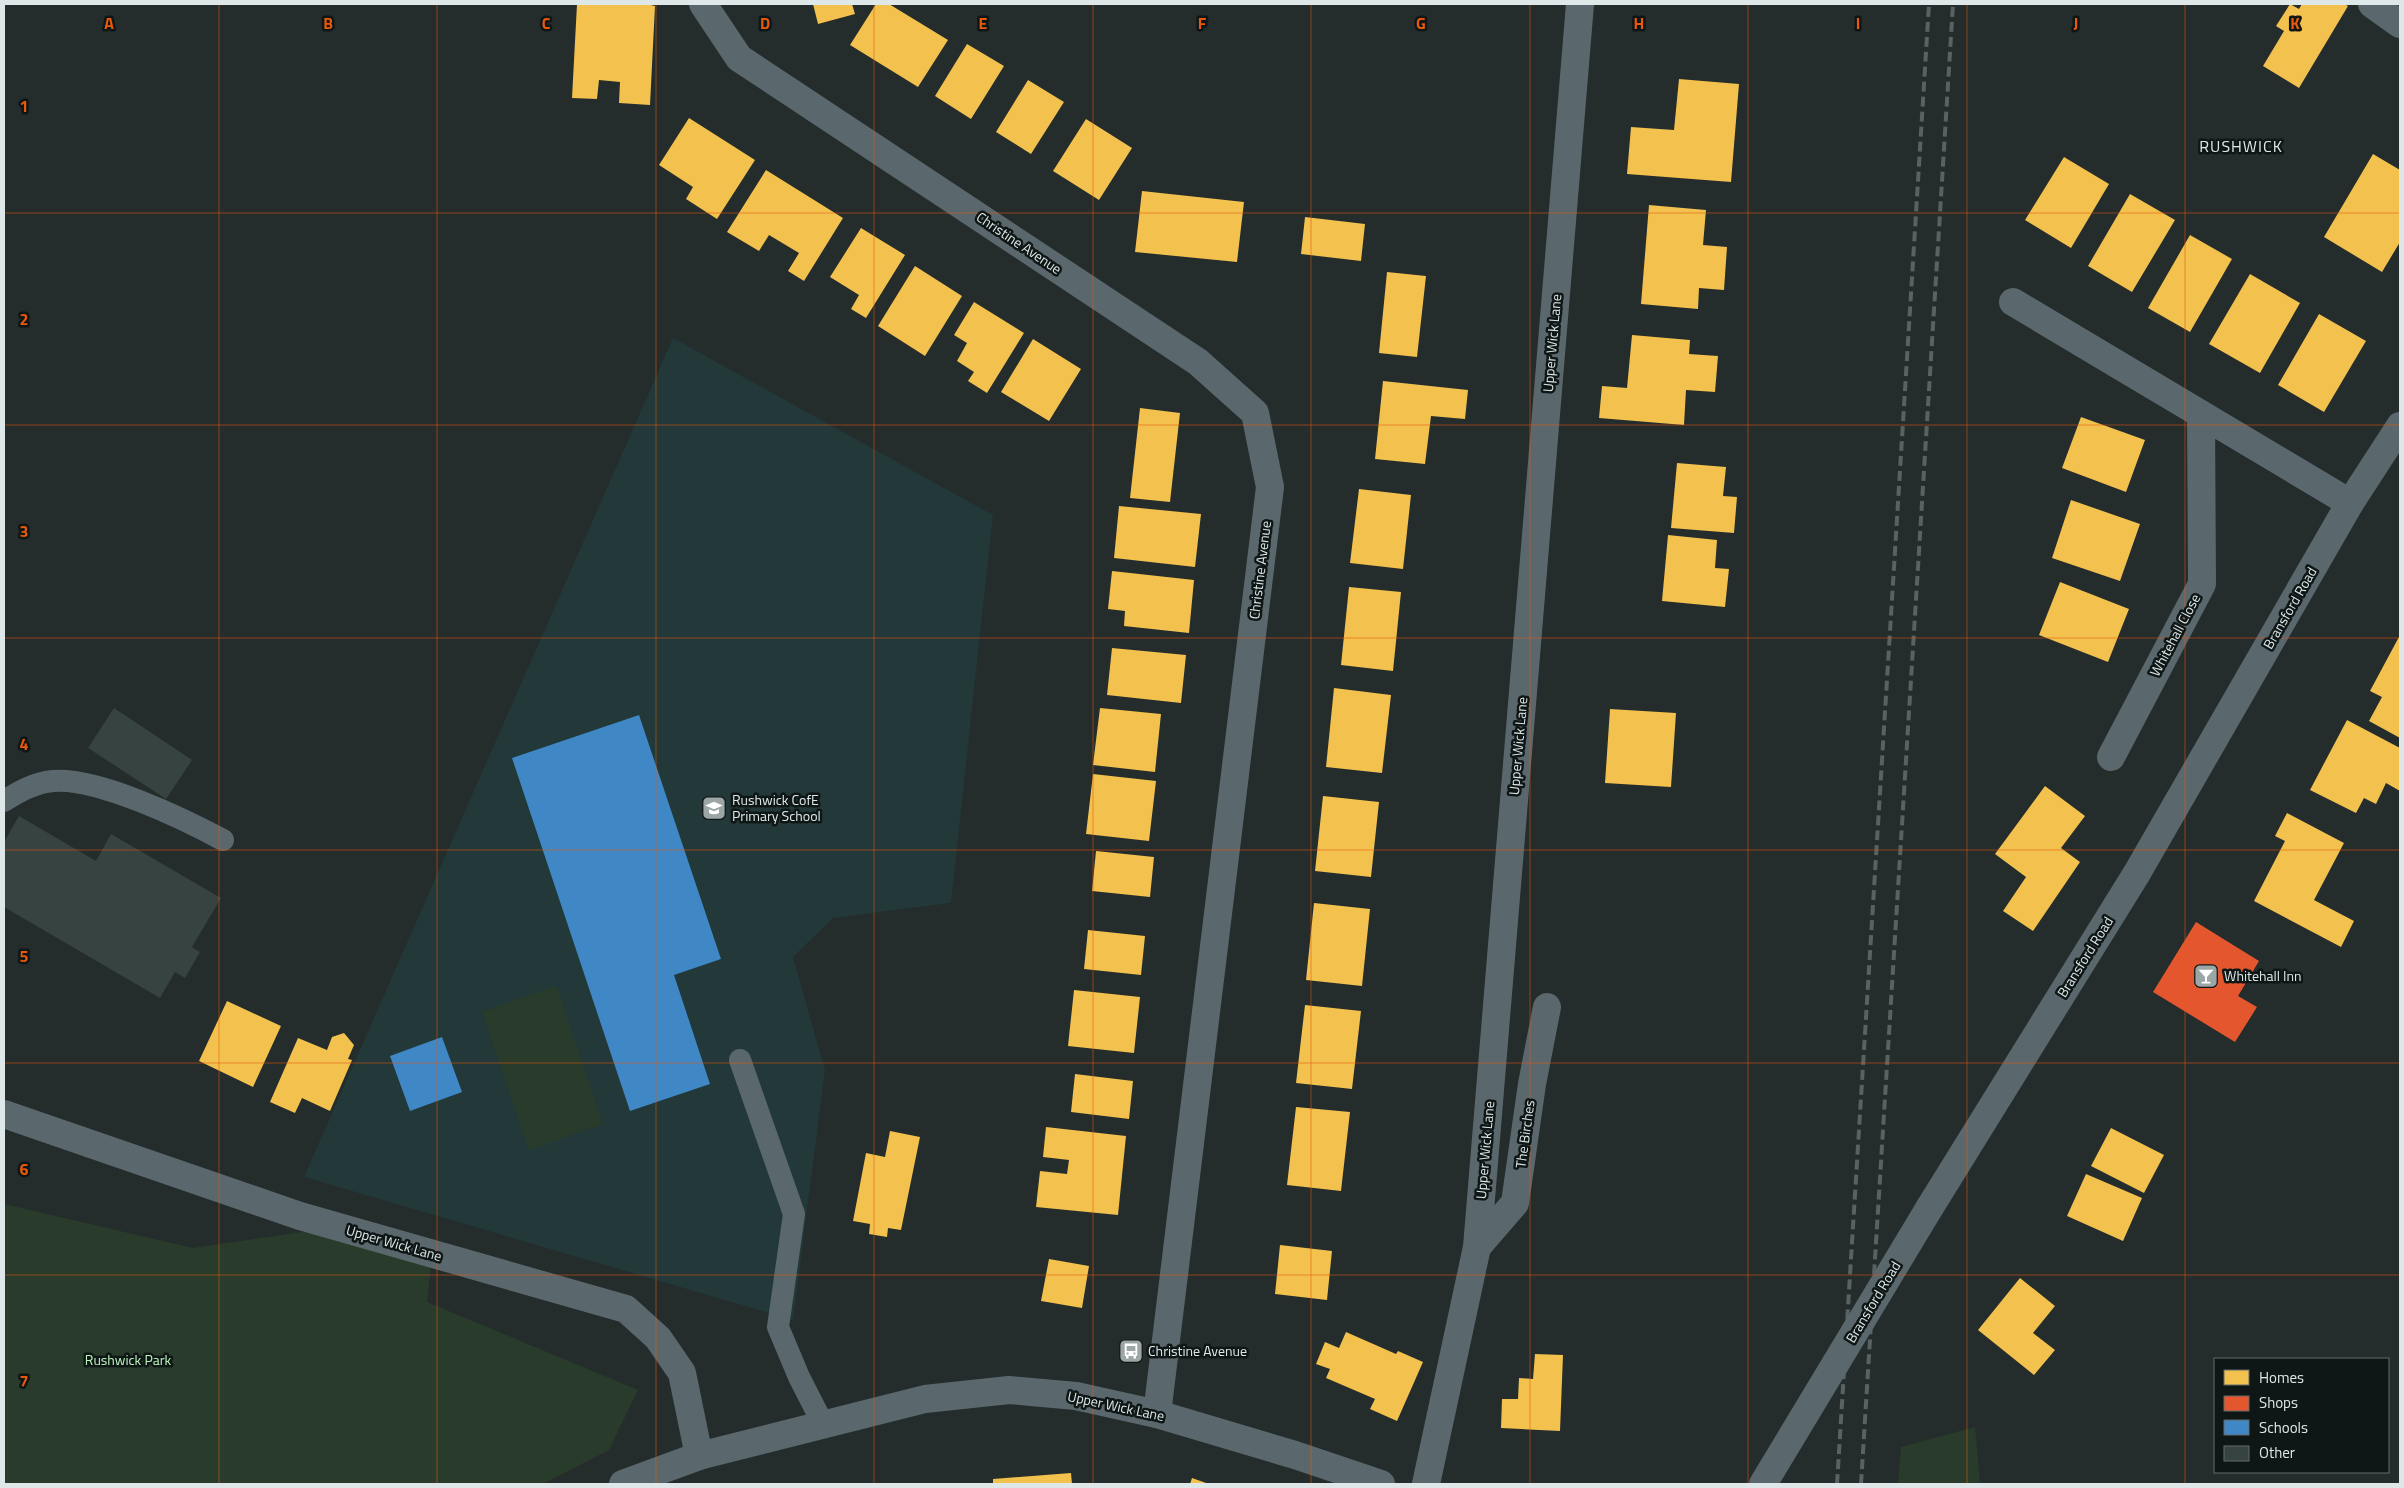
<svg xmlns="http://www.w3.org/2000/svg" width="2404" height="1488" font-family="'Titillium Web',sans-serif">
<rect width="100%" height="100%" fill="#242c2c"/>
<path fill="#223839" d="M 673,338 L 993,515 L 951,903 L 833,918 L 793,957 L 825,1070 L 793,1320 L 304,1177 Z"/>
<path fill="#293c2b" d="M 556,986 L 603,1124 L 529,1150 L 482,1012 Z
M 4,1204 L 193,1248 L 309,1231 L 431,1265 L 427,1302 L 638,1390 L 609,1450 L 543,1484 L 4,1484 Z
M 1975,1427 L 1980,1484 L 1898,1484 L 1901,1447 Z"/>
<path fill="#f2c14e" d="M 577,4 L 646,4 L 655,6 L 650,105 L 619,103 L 620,82 L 599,80 L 597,99 L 572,98 Z
M 813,4 L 852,4 L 855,14 L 818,24 Z
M 876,4 L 889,4 L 948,40 L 918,87 L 850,45 Z
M 2290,4 L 2299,9 L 2302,4 L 2344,4 L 2348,6 L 2299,88 L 2263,66 L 2284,31 L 2276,26 Z
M 967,44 L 1004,66 L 971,119 L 935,96 Z
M 1679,79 L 1739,84 L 1731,182 L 1627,174 L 1631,127 L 1674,130 Z
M 1028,80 L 1064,102 L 1031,154 L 996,132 Z
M 689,118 L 755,160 L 717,219 L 686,199 L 693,187 L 659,165 Z
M 1086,119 L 1132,148 L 1099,200 L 1053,171 Z
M 2373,154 L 2400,170 L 2400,242 L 2382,272 L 2324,237 Z
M 2064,157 L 2109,184 L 2071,248 L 2025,220 Z
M 766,170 L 843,218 L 804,281 L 788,271 L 799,253 L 769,235 L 759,251 L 727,232 Z
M 1142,191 L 1244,202 L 1237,262 L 1135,252 Z
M 2130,194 L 2175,220 L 2132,292 L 2088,266 Z
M 1649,205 L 1706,210 L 1703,245 L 1727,247 L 1724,290 L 1699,288 L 1698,309 L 1641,304 Z
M 1305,217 L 1365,224 L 1361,261 L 1301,254 Z
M 861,228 L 905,255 L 866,318 L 851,309 L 859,295 L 830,277 Z
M 2190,235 L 2232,259 L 2190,332 L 2148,308 Z
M 915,266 L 962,296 L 925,356 L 878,326 Z
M 1387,272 L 1426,276 L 1417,357 L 1379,353 Z
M 2250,274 L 2300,303 L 2260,373 L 2209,344 Z
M 974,302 L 1024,333 L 987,393 L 968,381 L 974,372 L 957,361 L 967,343 L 954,335 Z
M 2319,314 L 2366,341 L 2324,412 L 2278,385 Z
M 1632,335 L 1690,340 L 1689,354 L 1718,356 L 1715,392 L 1686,390 L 1684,425 L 1599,418 L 1602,386 L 1627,388 Z
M 1033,339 L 1081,369 L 1049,421 L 1001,392 Z
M 1383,381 L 1468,390 L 1465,419 L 1431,416 L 1425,464 L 1375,459 Z
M 1140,408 L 1180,413 L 1170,502 L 1130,498 Z
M 2081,417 L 2145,440 L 2126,492 L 2062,468 Z
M 1677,463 L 1726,467 L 1723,496 L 1737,497 L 1734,533 L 1671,528 Z
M 1359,489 L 1411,495 L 1403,569 L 1350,563 Z
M 2071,500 L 2140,524 L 2120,581 L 2052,558 Z
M 1119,506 L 1201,514 L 1195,567 L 1114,558 Z
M 1668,535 L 1717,540 L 1715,568 L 1729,569 L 1725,607 L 1662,601 Z
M 1112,571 L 1194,580 L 1189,633 L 1124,626 L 1125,611 L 1108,609 Z
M 2060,582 L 2129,609 L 2108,662 L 2039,635 Z
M 1349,587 L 1401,592 L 1393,671 L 1341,665 Z
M 2400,635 L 2400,738 L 2369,721 L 2382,697 L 2370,691 Z
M 1112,648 L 1186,655 L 1181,703 L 1107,695 Z
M 1334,688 L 1391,695 L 1382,773 L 1326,767 Z
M 1100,708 L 1161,714 L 1155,772 L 1093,765 Z
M 1610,709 L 1676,713 L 1671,787 L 1605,783 Z
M 2347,720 L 2400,748 L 2400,791 L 2386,783 L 2376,804 L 2364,798 L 2356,813 L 2310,790 Z
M 1093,774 L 1156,781 L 1149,841 L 1086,834 Z
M 2045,786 L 2085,816 L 2061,848 L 2080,862 L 2033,931 L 2003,911 L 2026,877 L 1995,854 Z
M 1323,796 L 1379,802 L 1371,877 L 1315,871 Z
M 2287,813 L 2344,843 L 2314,900 L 2354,921 L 2341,947 L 2254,901 L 2285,841 L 2275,836 Z
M 1096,851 L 1154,857 L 1150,897 L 1092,891 Z
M 1314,903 L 1370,909 L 1362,986 L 1306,980 Z
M 1088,930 L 1145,936 L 1141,975 L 1084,969 Z
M 1074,990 L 1140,997 L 1134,1053 L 1068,1046 Z
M 227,1001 L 281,1026 L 253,1087 L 199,1061 Z
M 1305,1005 L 1361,1011 L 1352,1089 L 1296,1083 Z
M 344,1033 L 354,1045 L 348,1059 L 352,1060 L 330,1111 L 302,1098 L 295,1113 L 270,1102 L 298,1038 L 327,1050 L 332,1037 Z
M 1075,1074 L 1133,1081 L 1129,1119 L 1071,1112 Z
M 1296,1107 L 1350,1112 L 1341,1191 L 1287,1185 Z
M 1046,1127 L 1126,1136 L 1118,1215 L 1036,1207 L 1040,1171 L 1067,1174 L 1069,1160 L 1043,1157 Z
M 2111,1128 L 2164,1155 L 2144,1193 L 2091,1166 Z
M 890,1131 L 920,1137 L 901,1230 L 888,1228 L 887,1237 L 869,1234 L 870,1224 L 853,1221 L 866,1153 L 885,1157 Z
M 2086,1174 L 2142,1198 L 2123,1241 L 2067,1216 Z
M 1280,1245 L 1332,1251 L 1327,1300 L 1275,1294 Z
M 1049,1259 L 1089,1266 L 1082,1308 L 1041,1301 Z
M 2020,1278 L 2055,1306 L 2033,1333 L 2055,1350 L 2034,1375 L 1978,1330 Z
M 1346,1332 L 1396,1354 L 1398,1351 L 1423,1362 L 1397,1421 L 1370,1409 L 1375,1399 L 1326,1378 L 1330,1369 L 1316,1364 L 1325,1342 L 1339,1348 Z
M 1535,1354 L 1563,1355 L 1560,1431 L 1501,1428 L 1502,1399 L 1518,1399 L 1519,1378 L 1533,1379 Z
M 1071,1473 L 1072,1484 L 993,1484 L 993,1479 Z
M 1192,1478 L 1209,1484 L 1190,1484 Z"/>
<path fill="#e4572e" d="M 2196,922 L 2259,961 L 2238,996 L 2257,1007 L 2235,1042 L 2153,992 Z"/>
<path fill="#3f88c5" d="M 639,715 L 721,959 L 674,975 L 710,1084 L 630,1111 L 512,758 Z
M 442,1037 L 462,1092 L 410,1111 L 390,1056 Z"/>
<path fill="#364341" d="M 114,708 L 192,760 L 166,799 L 88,748 Z
M 19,816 L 96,861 L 111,834 L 221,898 L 192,947 L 200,952 L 185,978 L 175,972 L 160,998 L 4,907 L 4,842 Z"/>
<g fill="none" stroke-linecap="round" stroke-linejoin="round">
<path stroke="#5a686d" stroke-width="22" d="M 4,801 C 20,791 34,783 53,781 C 97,777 184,819 223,840
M 740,1060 L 794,1214 L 778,1327 L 799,1377 L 823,1424"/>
<path stroke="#5a686d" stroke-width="28" d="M 703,4 L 739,58 L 1198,362 L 1255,413 L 1270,487 L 1157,1414
M 2372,4 L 2400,24
M 2013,302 L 2350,503
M 2111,757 L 2202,584 L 2201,414
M 4,1114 L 300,1216 L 626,1309 L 658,1338 L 682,1373 L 699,1456
M 1477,1247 L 1515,1203 L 1532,1084 L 1547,1007
M 1426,1484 L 1477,1247 L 1580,4"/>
<path stroke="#5a686d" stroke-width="28" d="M 1930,1207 L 2137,873 L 2350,503 L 2400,426
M 623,1484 L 699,1456 L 925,1399 L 1009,1390 L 1076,1396 L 1157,1414 L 1295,1455 L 1381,1484"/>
<path stroke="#586263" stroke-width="4" stroke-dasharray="10 5" stroke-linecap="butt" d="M 1837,1484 L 1929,4
M 1861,1484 L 1953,4"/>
<path stroke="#5a686d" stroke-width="28" d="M 1763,1484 L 1930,1207"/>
</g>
<path fill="none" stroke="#e8590c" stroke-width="1" stroke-opacity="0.55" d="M 219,4 L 219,1484M 437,4 L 437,1484M 656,4 L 656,1484M 874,4 L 874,1484M 1093,4 L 1093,1484M 1311,4 L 1311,1484M 1530,4 L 1530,1484M 1748,4 L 1748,1484M 1967,4 L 1967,1484M 2185,4 L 2185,1484M 4,213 L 2400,213M 4,425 L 2400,425M 4,638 L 2400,638M 4,850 L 2400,850M 4,1063 L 2400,1063M 4,1275 L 2400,1275"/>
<defs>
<g id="school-square" transform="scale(1.25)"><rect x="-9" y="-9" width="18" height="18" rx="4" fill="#9da6a6" stroke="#0f1616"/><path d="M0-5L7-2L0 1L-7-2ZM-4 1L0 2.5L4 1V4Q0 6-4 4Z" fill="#fff"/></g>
<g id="bar-square" transform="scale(1.25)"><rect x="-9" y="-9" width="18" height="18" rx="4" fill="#9da6a6" stroke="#0f1616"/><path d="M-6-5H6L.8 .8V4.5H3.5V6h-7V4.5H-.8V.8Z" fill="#fff"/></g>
<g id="bus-square" transform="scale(1.25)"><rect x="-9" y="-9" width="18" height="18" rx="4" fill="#9da6a6" stroke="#0f1616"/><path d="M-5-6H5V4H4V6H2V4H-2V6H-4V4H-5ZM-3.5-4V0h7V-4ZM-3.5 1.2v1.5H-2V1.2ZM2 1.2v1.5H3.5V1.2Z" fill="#fff"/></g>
</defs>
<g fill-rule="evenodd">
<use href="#school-square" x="714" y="808"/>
<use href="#bar-square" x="2206" y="976"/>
<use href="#bus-square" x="1131" y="1351"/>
</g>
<g text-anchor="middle" stroke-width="5" stroke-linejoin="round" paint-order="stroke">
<g font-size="14" fill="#dee8e8" stroke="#0f1616">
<text transform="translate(1019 243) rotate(34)" y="5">Christine Avenue</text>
<text transform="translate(1552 343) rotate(-85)" y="5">Upper Wick Lane</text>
<text transform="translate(1260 570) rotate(-83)" y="5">Christine Avenue</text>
<text transform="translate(2290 608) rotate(-60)" y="5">Bransford Road</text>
<text transform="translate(2175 635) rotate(-62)" y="5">Whitehall Close</text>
<text transform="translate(1518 746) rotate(-85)" y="5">Upper Wick Lane</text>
<text transform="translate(2085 957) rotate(-58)" y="5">Bransford Road</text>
<text transform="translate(1525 1134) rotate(-82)" y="5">The Birches</text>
<text transform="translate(1485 1150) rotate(-85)" y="5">Upper Wick Lane</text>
<text transform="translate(394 1243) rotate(16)" y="5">Upper Wick Lane</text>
<text transform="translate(1873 1302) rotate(-59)" y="5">Bransford Road</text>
<text transform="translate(1116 1406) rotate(12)" y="5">Upper Wick Lane</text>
</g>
<g font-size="14" fill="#dee8e8" stroke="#0f1616" text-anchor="start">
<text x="732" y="805">Rushwick CofE<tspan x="732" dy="16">Primary School</tspan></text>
<text x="2224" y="981">Whitehall Inn</text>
<text x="1148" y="1356">Christine Avenue</text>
</g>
<g font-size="14" fill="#bdf4be" stroke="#0f1616">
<text x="128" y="1365">Rushwick Park</text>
</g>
<g font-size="16" letter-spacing="1" fill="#dee8e8" stroke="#0f1616">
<text x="2241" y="152">RUSHWICK</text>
</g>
</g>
<g font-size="16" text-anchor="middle" font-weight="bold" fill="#e8590c" stroke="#0f1616" stroke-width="5" stroke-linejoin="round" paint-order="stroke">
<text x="109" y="29">A</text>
<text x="328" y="29">B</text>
<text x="546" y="29">C</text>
<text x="765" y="29">D</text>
<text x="983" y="29">E</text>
<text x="1202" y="29">F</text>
<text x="1421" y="29">G</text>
<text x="1639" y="29">H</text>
<text x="1858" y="29">I</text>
<text x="2076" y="29">J</text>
<text x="2295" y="29">K</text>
<text x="24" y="112">1</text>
<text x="24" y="325">2</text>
<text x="24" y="537">3</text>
<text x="24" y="750">4</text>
<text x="24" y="962">5</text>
<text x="24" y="1175">6</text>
<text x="24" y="1387">7</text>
</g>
<rect width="2404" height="1488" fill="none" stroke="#dee8e8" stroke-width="10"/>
<rect x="2214" y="1358" width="175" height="115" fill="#0f1616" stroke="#626a6a"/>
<rect x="2224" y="1370" width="25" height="15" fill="#f2c14e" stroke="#626a6a"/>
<text x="2259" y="1383" font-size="15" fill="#dee8e8">Homes</text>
<rect x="2224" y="1396" width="25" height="15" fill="#e4572e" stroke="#626a6a"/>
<text x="2259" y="1408" font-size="15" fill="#dee8e8">Shops</text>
<rect x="2224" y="1420" width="25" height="15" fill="#3f88c5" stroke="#626a6a"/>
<text x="2259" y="1433" font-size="15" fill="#dee8e8">Schools</text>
<rect x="2224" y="1446" width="25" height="15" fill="#364341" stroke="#626a6a"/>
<text x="2259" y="1458" font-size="15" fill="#dee8e8">Other</text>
</svg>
